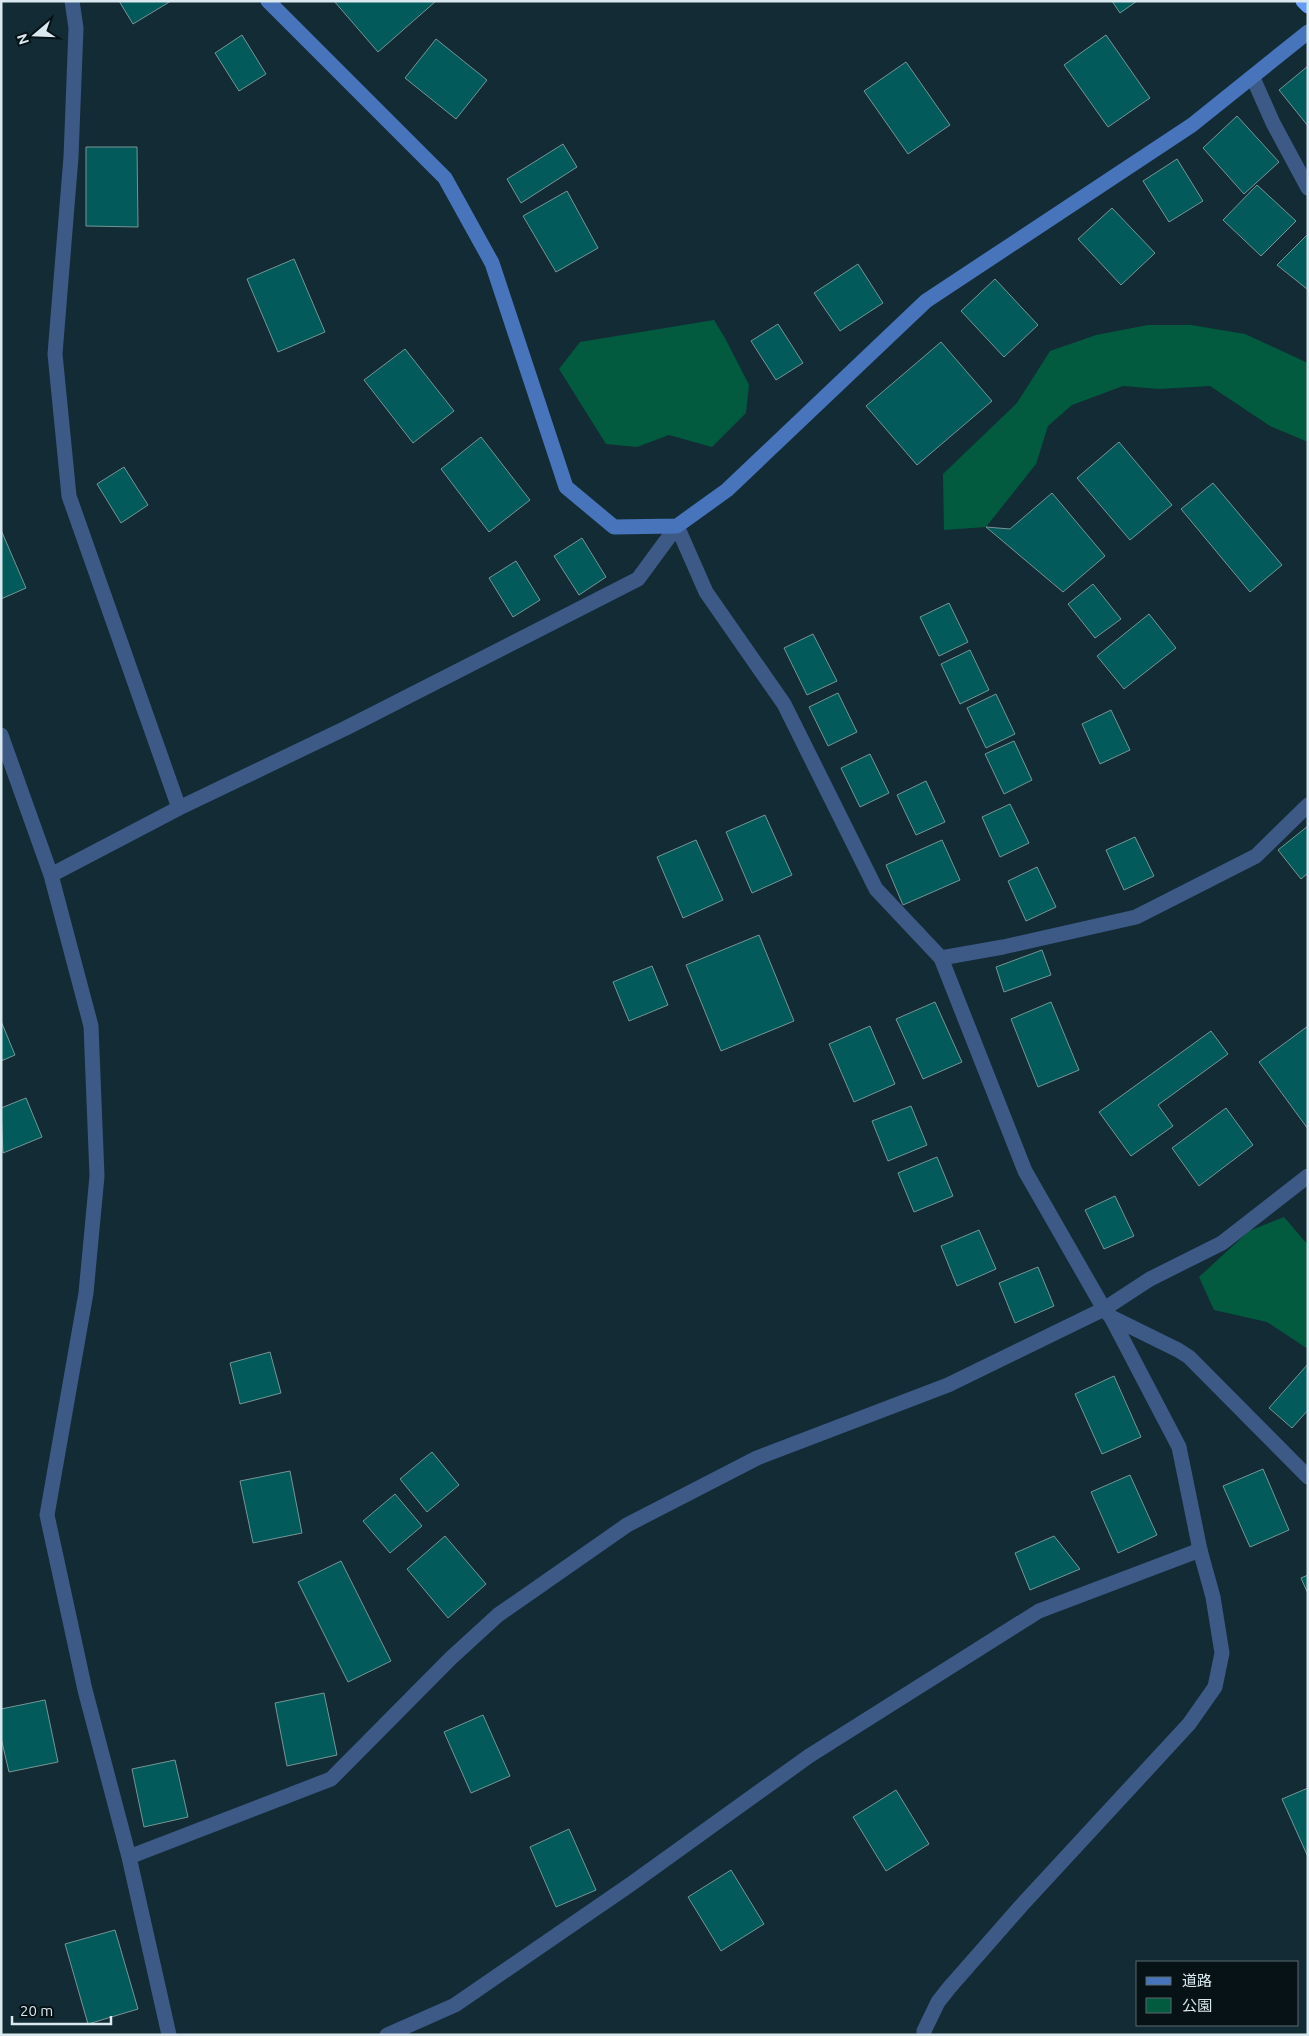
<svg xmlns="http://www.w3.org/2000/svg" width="1309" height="2036" font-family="Ubuntu,'Noto Sans JP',sans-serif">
<rect width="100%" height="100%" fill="#122b35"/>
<path fill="#035b3f" d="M 714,320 L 725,338 L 749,385 L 746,413 L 712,447 L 669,435 L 637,447 L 606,444 L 559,369 L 580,342 Z
M 1148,325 L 1191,325 L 1245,334 L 1308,363 L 1308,442 L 1270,426 L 1210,386 L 1159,389 L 1123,386 L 1072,405 L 1048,426 L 1036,464 L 986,527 L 944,530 L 943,474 L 1017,403 L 1050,351 L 1096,335 Z
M 1284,1217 L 1308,1245 L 1308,1349 L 1267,1322 L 1214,1310 L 1199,1277 L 1249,1231 Z"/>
<path fill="#025a5a" stroke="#769696" d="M 119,1 L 171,1 L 133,24 Z
M 334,1 L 436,1 L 378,52 Z
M 1112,1 L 1137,1 L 1120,13 Z
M 242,35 L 266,74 L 239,91 L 215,53 Z
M 1106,35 L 1150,98 L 1108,127 L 1064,65 Z
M 436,39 L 487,80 L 456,119 L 405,78 Z
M 906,62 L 950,125 L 908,154 L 864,91 Z
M 1308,66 L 1308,126 L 1279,90 Z
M 1237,116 L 1279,162 L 1244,194 L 1203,148 Z
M 563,144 L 577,167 L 521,203 L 507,179 Z
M 86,147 L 137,147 L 138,227 L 86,226 Z
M 1177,159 L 1203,201 L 1169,222 L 1143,181 Z
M 1257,185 L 1296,221 L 1261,256 L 1223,220 Z
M 567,191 L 598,248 L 556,272 L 523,216 Z
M 1112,208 L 1155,253 L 1121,285 L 1078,239 Z
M 1308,234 L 1308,288 L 1307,289 L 1277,265 Z
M 294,259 L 325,332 L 278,352 L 247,279 Z
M 858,264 L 883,303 L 840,331 L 814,293 Z
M 995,279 L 1038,325 L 1004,357 L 961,311 Z
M 778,324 L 803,363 L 776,380 L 751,341 Z
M 941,342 L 992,401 L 917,465 L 866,406 Z
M 405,349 L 454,411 L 413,443 L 364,380 Z
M 481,437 L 530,500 L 489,532 L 441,469 Z
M 1119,442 L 1172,505 L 1130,540 L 1077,478 Z
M 124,467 L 148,505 L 121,523 L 97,484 Z
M 1213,483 L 1282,565 L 1250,592 L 1181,509 Z
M 1052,493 L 1105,556 L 1063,592 L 986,527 L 1010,529 Z
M 1,530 L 26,588 L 1,599 Z
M 582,538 L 606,577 L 579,595 L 554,556 Z
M 516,561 L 540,600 L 513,617 L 489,578 Z
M 1093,584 L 1121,619 L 1095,638 L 1068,604 Z
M 949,603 L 968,642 L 939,656 L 920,617 Z
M 1149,614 L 1176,648 L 1124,689 L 1097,656 Z
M 813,634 L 837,681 L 807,695 L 784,648 Z
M 970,650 L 989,690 L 960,704 L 941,664 Z
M 838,693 L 857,732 L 828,746 L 809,707 Z
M 996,694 L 1015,734 L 986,748 L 967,708 Z
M 1111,710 L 1130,750 L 1100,764 L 1082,724 Z
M 1014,741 L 1032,780 L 1004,794 L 985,754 Z
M 870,754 L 889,793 L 860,807 L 841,768 Z
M 926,781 L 945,822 L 916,835 L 897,795 Z
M 1010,804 L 1029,843 L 1000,857 L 982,817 Z
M 765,815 L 792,875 L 752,893 L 726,832 Z
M 1308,826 L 1308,873 L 1301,879 L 1278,850 Z
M 1135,837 L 1154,876 L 1124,890 L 1106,850 Z
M 696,840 L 723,900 L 683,918 L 657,857 Z
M 942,840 L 960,880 L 903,905 L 886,865 Z
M 1037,867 L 1056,907 L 1026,921 L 1008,881 Z
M 759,935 L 794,1021 L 721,1051 L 686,965 Z
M 1042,950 L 1051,975 L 1004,992 L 996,967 Z
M 652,966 L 668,1005 L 629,1021 L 613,982 Z
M 935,1002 L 962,1062 L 923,1079 L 896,1019 Z
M 1051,1002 L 1079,1070 L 1038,1087 L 1011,1019 Z
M 1,1021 L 15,1055 L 1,1061 Z
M 870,1026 L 895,1084 L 854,1102 L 829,1044 Z
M 1308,1026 L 1308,1129 L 1259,1062 Z
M 1211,1031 L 1228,1054 L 1158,1105 L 1173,1126 L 1131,1156 L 1099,1112 Z
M 26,1098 L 42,1137 L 3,1153 L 1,1108 Z
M 911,1106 L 927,1145 L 888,1161 L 872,1121 Z
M 1226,1108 L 1253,1145 L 1199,1186 L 1172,1148 Z
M 937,1157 L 953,1196 L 914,1212 L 898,1173 Z
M 1115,1196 L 1134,1236 L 1104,1249 L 1085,1210 Z
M 979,1230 L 996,1269 L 957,1286 L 941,1246 Z
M 1038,1267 L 1054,1306 L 1015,1323 L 999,1283 Z
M 270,1352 L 281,1393 L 240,1404 L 230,1363 Z
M 1308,1364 L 1308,1410 L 1292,1428 L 1269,1408 Z
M 1114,1376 L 1141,1437 L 1102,1454 L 1075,1394 Z
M 432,1452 L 459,1485 L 427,1512 L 400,1479 Z
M 1263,1469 L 1289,1530 L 1250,1547 L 1223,1486 Z
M 290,1471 L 302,1533 L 253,1543 L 240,1481 Z
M 1130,1475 L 1157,1535 L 1118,1553 L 1091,1492 Z
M 395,1494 L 422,1526 L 390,1553 L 363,1521 Z
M 445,1536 L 486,1584 L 448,1618 L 407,1569 Z
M 1054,1536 L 1080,1569 L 1030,1590 L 1015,1553 Z
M 341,1561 L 391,1661 L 348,1682 L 298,1582 Z
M 1308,1575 L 1308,1594 L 1301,1578 Z
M 324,1693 L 337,1755 L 287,1766 L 275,1703 Z
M 45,1700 L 58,1762 L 9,1772 L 1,1738 L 1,1709 Z
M 483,1715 L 510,1776 L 471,1793 L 444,1732 Z
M 175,1760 L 188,1817 L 144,1827 L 132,1769 Z
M 1308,1788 L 1308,1857 L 1282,1799 Z
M 896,1790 L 929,1844 L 886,1871 L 853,1817 Z
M 569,1829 L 596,1890 L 556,1907 L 530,1847 Z
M 731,1870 L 764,1924 L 721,1951 L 688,1897 Z
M 115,1930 L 138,2009 L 88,2024 L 65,1944 Z"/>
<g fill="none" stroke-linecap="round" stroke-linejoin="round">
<path stroke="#3d5986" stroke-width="15" d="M 941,958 L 1003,947 L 1136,917 L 1256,856 L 1308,805
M 1104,1309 L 1150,1279 L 1222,1243 L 1308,1176
M 387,2035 L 455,2005 L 631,1884 L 809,1756 L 1039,1611 L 1200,1550"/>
<path stroke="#3d5986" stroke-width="15" d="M 72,1 L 76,28 L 71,157 L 55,354 L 69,496 L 179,808
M 1253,78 L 1273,123 L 1308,188
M 1,735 L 51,875 L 91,1026 L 97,1176 L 86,1293 L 47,1515 L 85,1690 L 129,1857 L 169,2035
M 51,875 L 179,808 L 346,728 L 638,579 L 677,526 L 706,592 L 784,704 L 876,889 L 941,958 L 1025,1171 L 1104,1309 L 1111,1317 L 1179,1447 L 1200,1550 L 1213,1597 L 1222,1653 L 1215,1687 L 1189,1724 L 1021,1906 L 949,1988 L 938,2002 L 924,2031 L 924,2035
M 1111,1317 L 1178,1350 L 1189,1357 L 1308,1477
M 129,1857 L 331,1779 L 451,1658 L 498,1615 L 627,1525 L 757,1458 L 948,1385 L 1104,1309"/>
<path stroke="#4874bb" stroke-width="15" d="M 268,1 L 445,178 L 492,263 L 566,487 L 614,527 L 677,526 L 727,490 L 926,301 L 1192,125 L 1308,32"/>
<path stroke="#669cf5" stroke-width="15" d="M 1303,1 L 1308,6"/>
</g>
<rect width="1309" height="2036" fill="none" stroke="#dae9ef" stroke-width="5"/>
<rect x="1136" y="1961" width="162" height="65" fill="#071216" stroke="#5b686d"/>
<rect x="1146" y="1977" width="25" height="8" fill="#4874bb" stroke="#5b686d"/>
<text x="1182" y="1986" font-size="15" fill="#dae9ef">道路</text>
<rect x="1146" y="1998" width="25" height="15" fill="#035b3f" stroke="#5b686d"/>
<text x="1182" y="2011" font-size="15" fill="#dae9ef">公園</text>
<g transform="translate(35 35) rotate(251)" stroke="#071216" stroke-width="4" paint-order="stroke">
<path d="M0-4L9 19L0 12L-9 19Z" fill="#dae9ef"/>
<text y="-8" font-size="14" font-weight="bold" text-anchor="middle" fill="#dae9ef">N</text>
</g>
<path d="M12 2016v8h99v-8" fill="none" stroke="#dae9ef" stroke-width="2.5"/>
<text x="20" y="2016" font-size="15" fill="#dae9ef" stroke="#071216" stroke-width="4" paint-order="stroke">20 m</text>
</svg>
